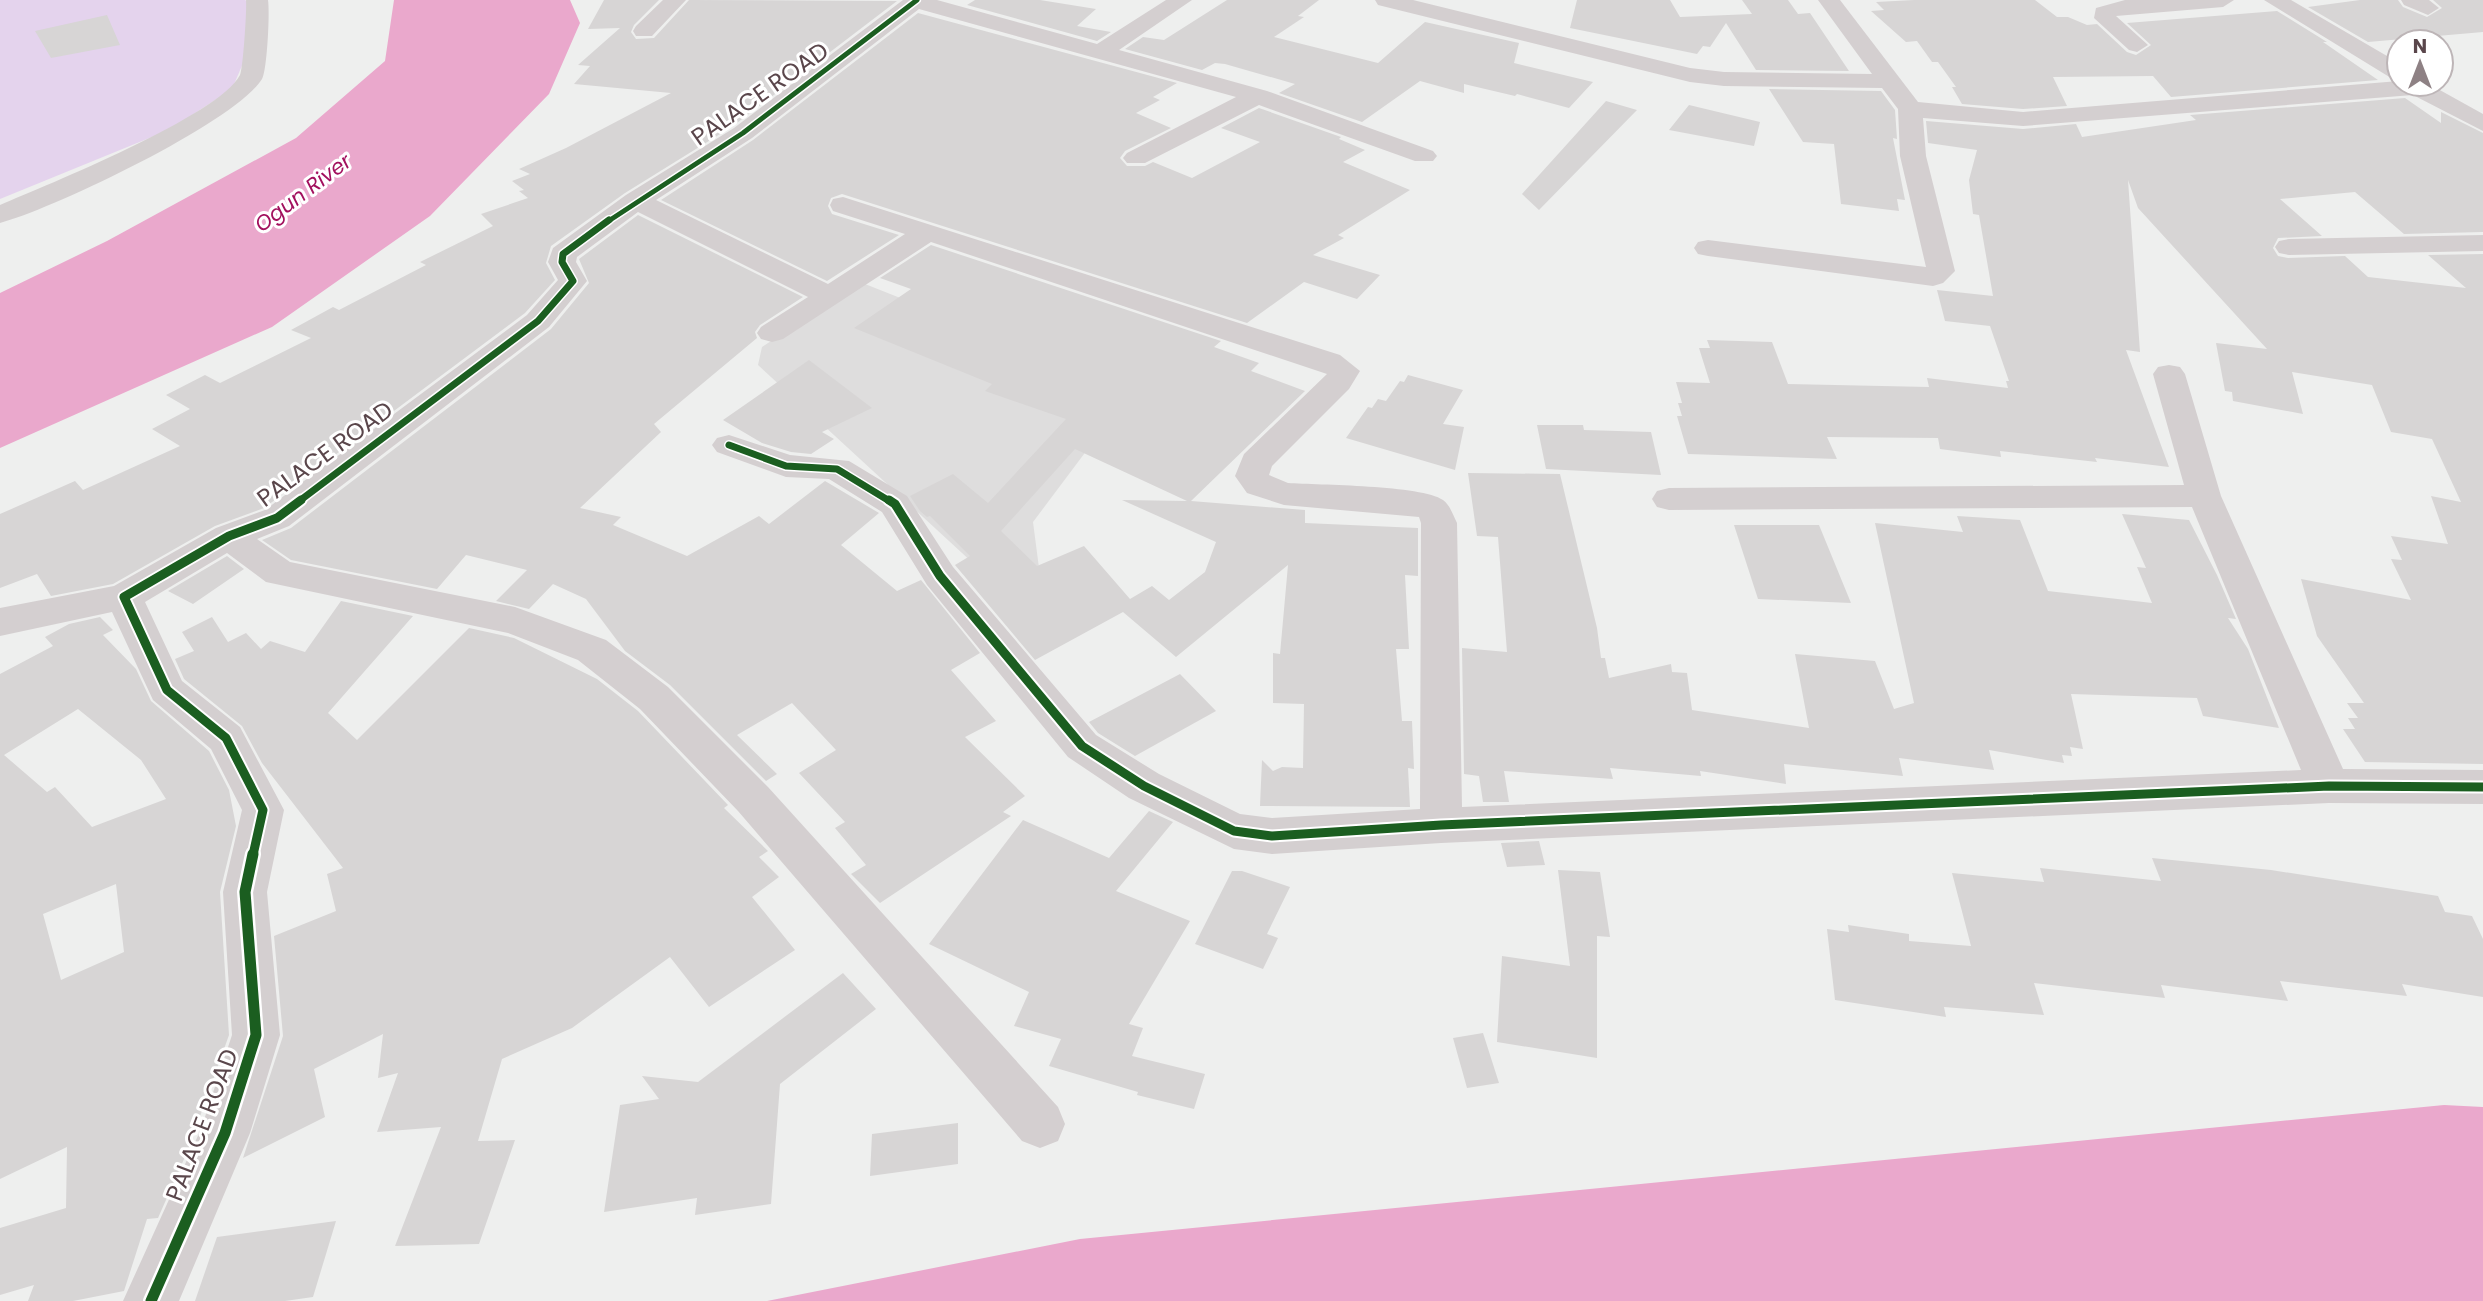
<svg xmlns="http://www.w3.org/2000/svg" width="2483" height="1301" font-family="Poppins,sans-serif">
<rect width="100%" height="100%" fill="#eeefee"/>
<path fill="#dedddd" d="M 860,282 L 1132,390 L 1033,522 L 1039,568 L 1000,588 L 758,365 L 762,347 Z"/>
<path fill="#e4d3ed" d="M 0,0 L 245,0 L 250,4 L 247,54 L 232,89 L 169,130 L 0,199 Z"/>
<path fill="#eaa8cc" d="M 394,0 L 570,0 L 580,23 L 549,94 L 430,216 L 272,327 L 0,448 L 0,293 L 107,241 L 296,138 L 385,61 Z
M 2444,1105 L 2483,1107 L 2483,1301 L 767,1301 L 1080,1239 Z"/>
<path fill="#d7d5d5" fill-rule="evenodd" d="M 604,0 L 659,0 L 634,25 L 631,32 L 636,39 L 654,38 L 689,0 L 897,1 L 733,126 L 625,193 L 551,246 L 546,263 L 555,280 L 525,313 L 264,508 L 215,526 L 113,584 L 51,596 L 37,574 L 0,588 L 0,514 L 75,481 L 83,490 L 180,446 L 152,429 L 190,409 L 166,395 L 205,375 L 220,383 L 311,338 L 291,330 L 333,307 L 339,310 L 426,265 L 420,262 L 493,226 L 481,214 L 528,198 L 519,191 L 524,190 L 512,181 L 530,174 L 519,169 L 566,148 L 671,93 L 574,84 L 590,66 L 578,65 L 620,28 L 588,29 Z
M 975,0 L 1040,0 L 1096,9 L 1077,26 L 1111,32 L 1097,41 L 967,5 Z
M 1227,0 L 1319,0 L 1298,16 L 1304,17 L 1274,37 L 1378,63 L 1425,22 L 1519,43 L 1514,63 L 1593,82 L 1569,108 L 1517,94 L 1515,96 L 1464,84 L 1464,93 L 1420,81 L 1362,122 L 1279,93 L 1295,84 L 1225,64 L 1215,63 L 1202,70 L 1125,49 L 1143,37 L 1164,40 Z
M 1577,0 L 1670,0 L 1680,17 L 1752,14 L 1742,0 L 1788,0 L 1798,14 L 1810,13 L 1849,71 L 1756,70 L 1726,23 L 1710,47 L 1703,46 L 1697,54 L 1570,28 Z
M 1914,0 L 2035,0 L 2057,17 L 2068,17 L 2087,25 L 2097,24 L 2127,52 L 2136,55 L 2151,45 L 2127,23 L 2277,11 L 2327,42 L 2323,42 L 2378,80 L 2171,97 L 2153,76 L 2053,77 L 2067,106 L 2023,109 L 1962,104 L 1952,87 L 1956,87 L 1938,62 L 1932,62 L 1917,41 L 1906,42 L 1871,11 L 1884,10 L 1876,2 Z
M 2360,0 L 2398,0 L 2403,7 L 2427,17 L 2442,8 L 2433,0 L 2483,0 L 2483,32 L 2368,42 L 2308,7 Z
M 918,13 L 1177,83 L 1153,97 L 1160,100 L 1136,113 L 1171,128 L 1125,151 L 1120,158 L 1127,166 L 1145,166 L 1153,162 L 1192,178 L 1260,142 L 1221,128 L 1259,108 L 1341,137 L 1339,139 L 1365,150 L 1343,162 L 1410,190 L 1338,235 L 1344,238 L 1313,255 L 1380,275 L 1357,299 L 1304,282 L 1247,323 L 842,194 L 831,198 L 828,206 L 832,214 L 899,235 L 827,281 L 661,200 L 753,140 Z
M 107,15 L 120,45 L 51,58 L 35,31 Z
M 1769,89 L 1881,91 L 1895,110 L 1897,139 L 1893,138 L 1905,200 L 1897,199 L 1899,211 L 1841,204 L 1834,144 L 1803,142 Z
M 2405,98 L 2441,123 L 2441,112 L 2483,133 L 2483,232 L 2404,234 L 2355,192 L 2280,199 L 2322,236 L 2278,238 L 2273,248 L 2278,256 L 2288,258 L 2345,256 L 2368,277 L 2466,288 L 2428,255 L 2483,254 L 2483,764 L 2365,762 L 2343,729 L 2355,729 L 2348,718 L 2358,718 L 2347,703 L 2364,703 L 2317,636 L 2301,579 L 2411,600 L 2391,559 L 2402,560 L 2391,536 L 2448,544 L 2431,496 L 2461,502 L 2432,439 L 2391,432 L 2372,385 L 2292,372 L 2303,414 L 2233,401 L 2232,392 L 2225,391 L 2216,343 L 2267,349 L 2138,208 L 2128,180 L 2140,352 L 2126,350 L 2169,467 L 2095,458 L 2097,462 L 2000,451 L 2001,457 L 1940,449 L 1938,438 L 1827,437 L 1837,459 L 1688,454 L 1677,416 L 1682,416 L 1678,403 L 1682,403 L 1676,382 L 1710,383 L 1699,348 L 1710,348 L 1707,340 L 1772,342 L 1788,384 L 1929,387 L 1927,378 L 2008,388 L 2006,381 L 2009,381 L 1990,326 L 1945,321 L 1937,290 L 1993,296 L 1979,215 L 1973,214 L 1969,180 L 1977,150 L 1928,143 L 1926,121 L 2023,129 L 2076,124 L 2082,137 L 2196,120 L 2190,115 Z
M 1606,101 L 1637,110 L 1539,210 L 1522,194 Z
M 1689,105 L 1760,122 L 1754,146 L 1669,130 Z
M 638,215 L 803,297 L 760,325 L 755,332 L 757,338 L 654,424 L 661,432 L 580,508 L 621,517 L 613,525 L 687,556 L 759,516 L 769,524 L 825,481 L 879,513 L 841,545 L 897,591 L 921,580 L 980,653 L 951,670 L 996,721 L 965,737 L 1025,796 L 1003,812 L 1011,816 L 880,903 L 851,874 L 866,865 L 835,828 L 845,822 L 799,773 L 836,750 L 792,703 L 737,735 L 777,774 L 766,781 L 670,685 L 625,651 L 586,599 L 553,584 L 529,609 L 496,601 L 527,570 L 466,555 L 437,589 L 291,560 L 262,540 L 291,528 L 551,329 L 589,283 L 579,259 Z
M 931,245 L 1221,341 L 1214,347 L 1259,363 L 1251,371 L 1305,391 L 1191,501 L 1305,510 L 1305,523 L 1418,528 L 1418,576 L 1405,575 L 1409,649 L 1396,649 L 1402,721 L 1412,721 L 1414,769 L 1408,768 L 1410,807 L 1260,806 L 1262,760 L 1273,771 L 1282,767 L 1303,768 L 1304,704 L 1273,703 L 1273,653 L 1280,654 L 1288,565 L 1176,657 L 1123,612 L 1035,660 L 955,565 L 970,556 L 930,516 L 927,517 L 920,511 L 910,496 L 953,474 L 988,503 L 1066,419 L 985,391 L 992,384 L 854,328 L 911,289 L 880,278 ZM 1075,449 L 1187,501 L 1122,500 L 1216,542 L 1205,572 L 1169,600 L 1152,586 L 1130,599 L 1084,546 L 1037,566 L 1001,531 Z
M 809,360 L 872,408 L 822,432 L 834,439 L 811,454 L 791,452 L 762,443 L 723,420 Z
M 1408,375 L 1463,390 L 1443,424 L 1464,427 L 1455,470 L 1346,438 L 1368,407 L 1372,408 L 1378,399 L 1386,401 L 1400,381 L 1404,382 Z
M 1537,425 L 1583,425 L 1584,430 L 1651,432 L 1661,475 L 1546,469 Z
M 1468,473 L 1560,474 L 1597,628 L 1601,658 L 1605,658 L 1609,678 L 1671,664 L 1672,672 L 1687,673 L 1692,710 L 1809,728 L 1795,654 L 1875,661 L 1894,709 L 1914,703 L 1875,523 L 1963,532 L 1957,516 L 2020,520 L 2048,591 L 2152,603 L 2137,567 L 2146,568 L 2122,514 L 2189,520 L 2217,575 L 2236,619 L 2228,618 L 2248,649 L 2279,728 L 2203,716 L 2197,698 L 2071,694 L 2083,749 L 2070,747 L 2072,756 L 2062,755 L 2064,763 L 1989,750 L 1994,770 L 1899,758 L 1903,776 L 1784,764 L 1786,784 L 1700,771 L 1701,776 L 1610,768 L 1613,779 L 1504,771 L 1509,802 L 1483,802 L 1479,776 L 1464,774 L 1462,648 L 1507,652 L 1498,537 L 1477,536 Z
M 1734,525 L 1819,525 L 1851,603 L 1758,599 Z
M 227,556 L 244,569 L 193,604 L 168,591 Z
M 341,601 L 413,616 L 328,713 L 357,740 L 469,628 L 514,638 L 597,679 L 638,711 L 728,805 L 724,808 L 768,851 L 759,857 L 779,877 L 752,897 L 795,950 L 709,1007 L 670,957 L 572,1028 L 502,1059 L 478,1141 L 515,1140 L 479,1244 L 395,1246 L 441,1127 L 377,1132 L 398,1073 L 378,1078 L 383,1034 L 314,1069 L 325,1117 L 243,1158 L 283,1036 L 274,936 L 336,911 L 327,874 L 343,868 L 262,763 L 242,726 L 184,679 L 175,659 L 194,651 L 182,632 L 212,617 L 228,642 L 246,633 L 261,649 L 270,641 L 305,652 Z
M 100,617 L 113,630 L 103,635 L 136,669 L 151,701 L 209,751 L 229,790 L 236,826 L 220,892 L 229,1035 L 188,1150 L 158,1218 L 147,1219 L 124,1291 L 73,1301 L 28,1301 L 34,1285 L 0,1295 L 0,1228 L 66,1208 L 67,1147 L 0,1179 L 0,674 L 53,646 L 45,637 L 69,624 ZM 78,709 L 141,760 L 166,799 L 92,827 L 55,787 L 47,792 L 4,755 ZM 116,884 L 124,952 L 61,980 L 43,914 Z
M 1180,674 L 1216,711 L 1135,756 L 1098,733 L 1089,722 Z
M 1149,811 L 1173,822 L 1116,891 L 1190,921 L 1129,1024 L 1143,1028 L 1132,1056 L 1205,1074 L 1194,1109 L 1137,1095 L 1138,1092 L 1049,1066 L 1061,1039 L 1014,1026 L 1029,992 L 929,944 L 1023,820 L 1109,858 Z
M 1539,841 L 1545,865 L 1507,867 L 1501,843 Z
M 2152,858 L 2271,870 L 2438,896 L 2445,912 L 2472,916 L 2483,939 L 2483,997 L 2402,984 L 2407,996 L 2280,981 L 2288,1001 L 2161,985 L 2165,998 L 2034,983 L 2044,1015 L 1944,1007 L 1946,1017 L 1835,1000 L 1827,929 L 1849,932 L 1848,925 L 1909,934 L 1909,941 L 1971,946 L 1952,873 L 2044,882 L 2040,868 L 2161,881 Z
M 1558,870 L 1600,872 L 1610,937 L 1597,936 L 1597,1058 L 1497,1042 L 1502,956 L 1570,966 Z
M 1232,871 L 1242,871 L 1290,887 L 1267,934 L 1278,938 L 1263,969 L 1195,944 Z
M 843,973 L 876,1009 L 780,1084 L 771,1204 L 695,1215 L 697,1198 L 604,1212 L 620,1105 L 659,1099 L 642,1076 L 698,1082 Z
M 1483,1033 L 1499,1083 L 1467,1088 L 1453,1038 Z
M 958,1123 L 958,1164 L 870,1176 L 872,1134 Z
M 336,1221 L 313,1297 L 285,1301 L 195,1301 L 217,1237 Z"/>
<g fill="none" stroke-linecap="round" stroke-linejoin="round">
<path fill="#d4cfd0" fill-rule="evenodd" d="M 246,0 L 268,0 C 270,12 267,71 262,79 C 236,122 51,210 0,223 L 0,205 C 47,185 220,115 240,75 C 243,69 247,9 246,0 Z
M 663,0 L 686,0 L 652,36 L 636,36 L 633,31 L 636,26 Z
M 903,0 L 937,0 L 1097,44 L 1166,0 L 1192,0 L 1119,50 L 1267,91 L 1433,151 L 1437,156 L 1433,161 L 1415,161 L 1259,105 L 1145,163 L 1127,163 L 1123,158 L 1127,153 L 1236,97 L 919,9 L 752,138 L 656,200 L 828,284 L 905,234 L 833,211 L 830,205 L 833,199 L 843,197 L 1340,355 L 1360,371 L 1349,389 L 1272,466 L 1269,475 L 1288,483 C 1318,485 1422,485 1443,500 C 1450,505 1453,515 1457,523 L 1462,807 L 2301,770 L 2192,507 L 1669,510 L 1657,507 L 1652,499 L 1657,491 L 1669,488 L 2184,485 L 2153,374 L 2158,367 L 2169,365 L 2180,367 L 2185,374 L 2221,496 L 2343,769 L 2483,770 L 2483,804 L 2329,803 L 1441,843 L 1272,854 L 1234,849 L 1129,798 L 1068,757 L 927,585 L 882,512 L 829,479 L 786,477 L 717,452 L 712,445 L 717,438 L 729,435 L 790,455 L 849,461 L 907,496 L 953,567 L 1096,735 L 1159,774 L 1240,814 L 1272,818 L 1420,809 L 1421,523 L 1419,517 L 1284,505 L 1247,493 L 1235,476 L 1244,454 L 1327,374 L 931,242 L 783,339 L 772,342 L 761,339 L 757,333 L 761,327 L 808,297 L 638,212 L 577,257 L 576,262 L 587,281 L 549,327 L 289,526 L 257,539 L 290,562 L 515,607 L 606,640 L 668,687 L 768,787 L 1058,1107 L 1065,1124 L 1058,1141 L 1040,1148 L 1022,1141 L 738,811 L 640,709 L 578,660 L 508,633 L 266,582 L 227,553 L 145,602 L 182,681 L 240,727 L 284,810 L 267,892 L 280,1035 L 250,1133 L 179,1301 L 123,1301 L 201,1129 L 232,1035 L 223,892 L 242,810 L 211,749 L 153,700 L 112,612 L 0,636 L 0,608 L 114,586 L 216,528 L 265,510 L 527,315 L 558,280 L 548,262 L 553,248 L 626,195 L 734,128 Z
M 1375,0 L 1413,0 L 1690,68 L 1724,72 L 1872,74 L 1818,0 L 1840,0 L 1918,102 L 2023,112 L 2399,81 L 2399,84 L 2429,84 L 2483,114 L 2483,131 L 2413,95 L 2023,126 L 1923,118 L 1926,156 L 1955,271 L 1943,283 L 1933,286 L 1708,256 L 1698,254 L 1694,248 L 1698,242 L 1708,240 L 1926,267 L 1900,156 L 1898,109 L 1882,88 L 1724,86 L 1690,82 L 1378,5 Z
M 2125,0 L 2234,0 L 2223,7 L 2116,16 L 2148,45 L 2137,52 L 2129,50 L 2094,18 L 2096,8 Z
M 2264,0 L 2291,0 L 2399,63 L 2399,80 L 2391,78 Z
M 2401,0 L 2429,0 L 2439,8 L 2428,15 L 2404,5 Z
M 2483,235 L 2483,251 L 2289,255 L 2279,253 L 2275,247 L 2279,241 L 2289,239 Z"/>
<g stroke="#fff" stroke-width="8">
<path id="cycleway-far3" d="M 607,222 L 743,133 L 917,0"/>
</g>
<g stroke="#fff" stroke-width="10">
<path id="cycleway-far2" d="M 729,445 L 786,466 L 837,469 L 891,502
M 298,502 L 538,321 L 573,281 L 562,262 L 563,254 L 609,220"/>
</g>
<g stroke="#fff" stroke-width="13">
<path id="cycleway-far1" d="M 889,500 L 895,504 L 940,576 L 1082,746 L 1144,786 L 1234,831 L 1272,836 L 1441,825 L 2329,786 L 2483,787
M 253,855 L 263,810 L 226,738 L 167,690 L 124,597 L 229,536 L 277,518 L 301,500"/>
</g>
<g stroke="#fff" stroke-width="16">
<path id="cycleway" d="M 151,1301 L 225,1133 L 256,1035 L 245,892 L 253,854"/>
</g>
<use href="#cycleway-far3" stroke="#1b5e20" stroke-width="5"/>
<use href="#cycleway-far2" stroke="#1b5e20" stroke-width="7"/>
<use href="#cycleway-far1" stroke="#1b5e20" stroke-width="9"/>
<use href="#cycleway" stroke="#1b5e20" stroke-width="11"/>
</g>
<g text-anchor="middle" stroke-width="6" stroke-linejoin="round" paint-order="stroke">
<g font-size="21" font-style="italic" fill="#a2105e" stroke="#fff">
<text transform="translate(303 193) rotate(-37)" y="7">Ogun River</text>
</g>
<g font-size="24" fill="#5a464b" stroke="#fff">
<text transform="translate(760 94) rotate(-35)" y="8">PALACE ROAD</text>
<text transform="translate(325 454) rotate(-36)" y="8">PALACE ROAD</text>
<text transform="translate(202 1125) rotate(-69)" y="8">PALACE ROAD</text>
</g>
</g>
<g transform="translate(2420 63)"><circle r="33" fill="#ffffff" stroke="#bdb5b7" stroke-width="2"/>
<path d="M0-5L12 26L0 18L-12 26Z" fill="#8e8184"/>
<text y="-10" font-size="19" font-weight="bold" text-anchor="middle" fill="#5a464b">N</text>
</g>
</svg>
